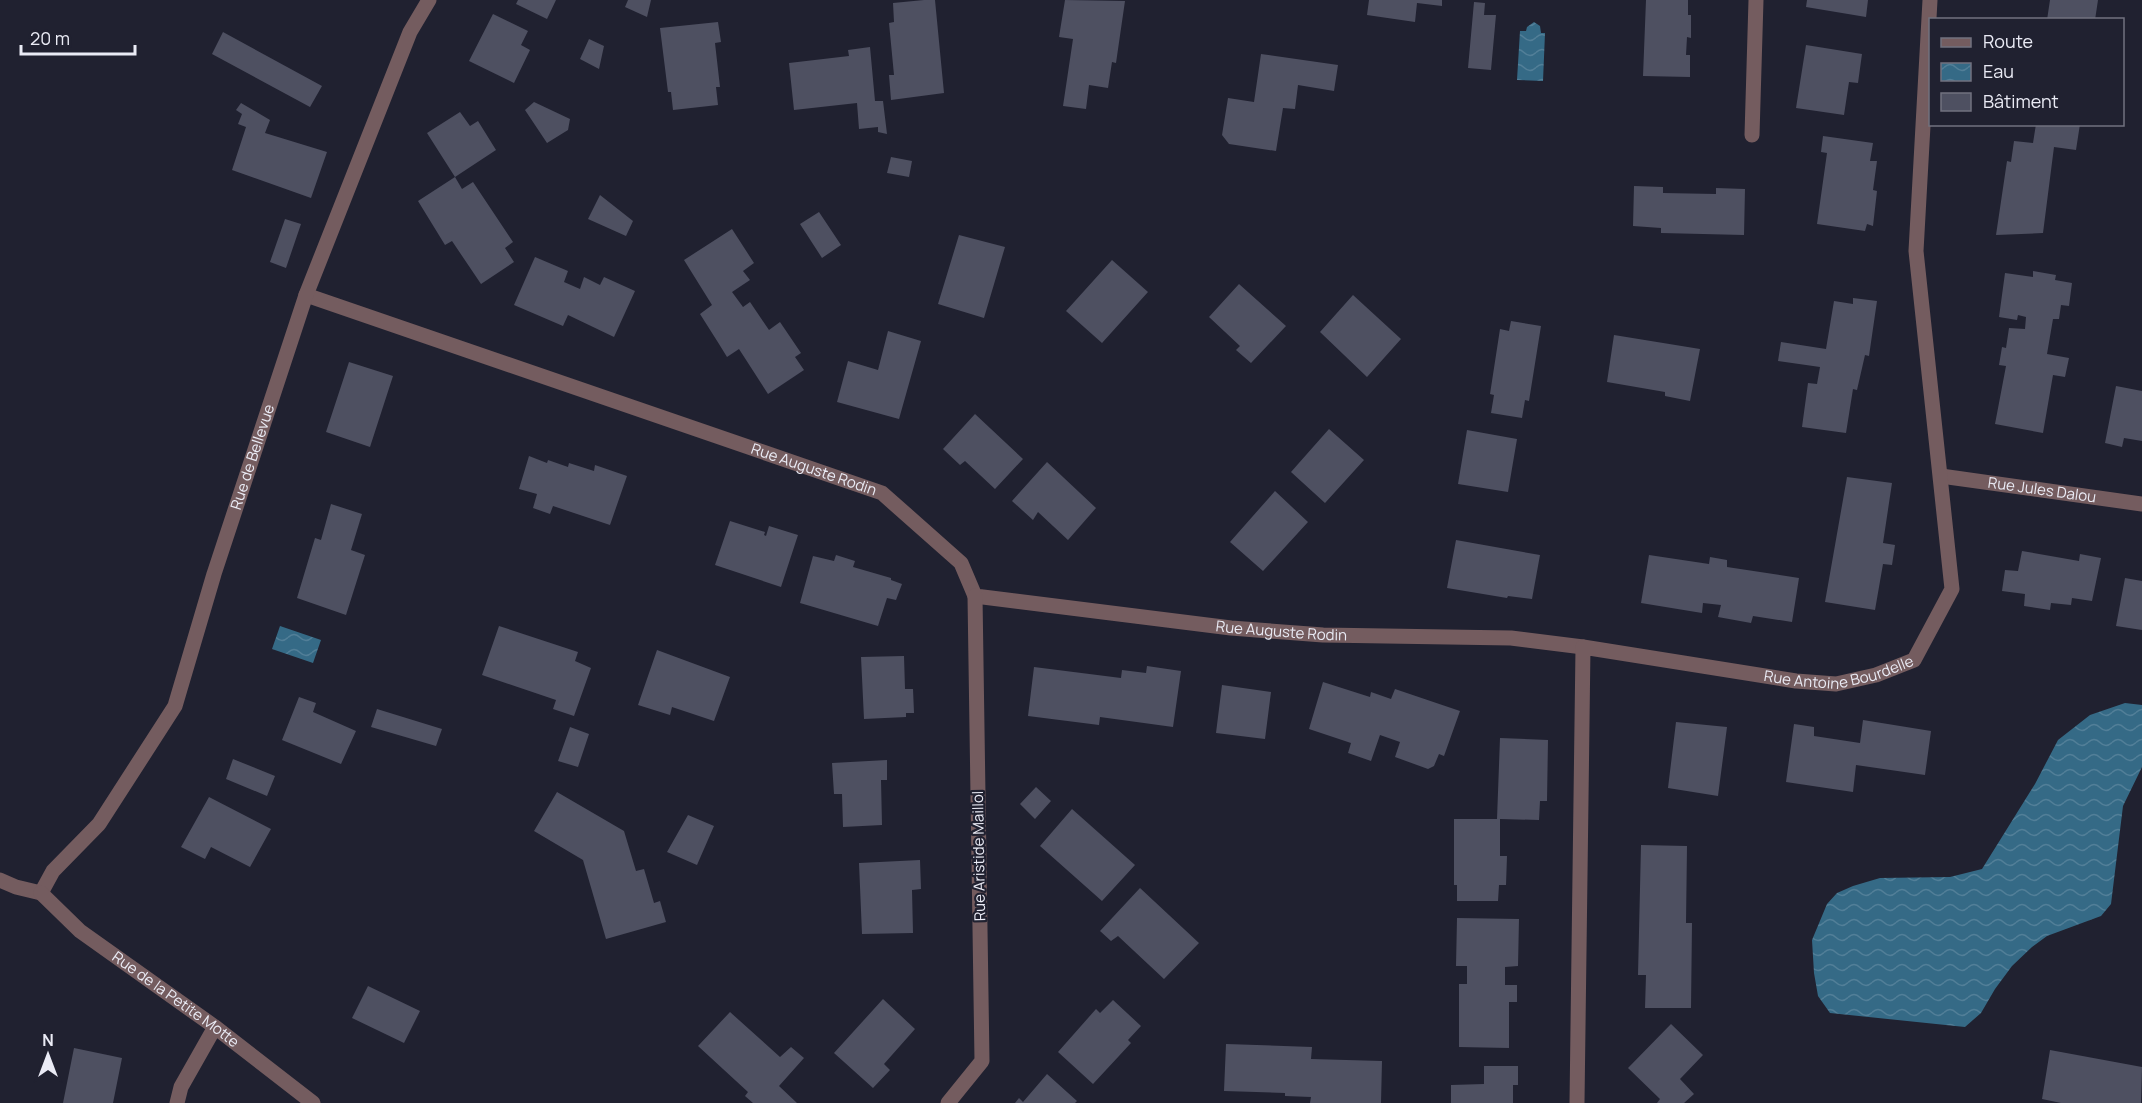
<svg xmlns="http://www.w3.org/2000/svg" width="2142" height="1103" font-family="Manrope,sans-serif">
<defs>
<pattern id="water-waves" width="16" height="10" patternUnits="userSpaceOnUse" patternTransform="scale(1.5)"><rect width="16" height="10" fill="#356a86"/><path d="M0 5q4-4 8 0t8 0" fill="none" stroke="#527f98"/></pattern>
</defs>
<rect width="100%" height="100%" fill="#202130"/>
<path fill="url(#water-waves)" d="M 1534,22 L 1540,26 L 1541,33 L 1545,33 L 1543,81 L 1517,80 L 1520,31 L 1526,31 L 1527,27 Z
M 280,626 L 321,640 L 313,663 L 272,649 Z
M 2125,703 L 2142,705 L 2142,767 L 2123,806 L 2111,904 L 2101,916 L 2047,936 L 2032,947 L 2012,966 L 1995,989 L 1981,1013 L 1965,1027 L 1830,1013 L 1818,996 L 1814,973 L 1812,940 L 1827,904 L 1837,893 L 1853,886 L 1880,878 L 1950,877 L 1982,869 L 2035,784 L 2058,740 L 2090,715 Z"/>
<path fill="#4e5061" d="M 518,0 L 556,0 L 547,19 L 516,4 Z
M 628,0 L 651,0 L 647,17 L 625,7 Z
M 924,0 L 935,0 L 944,93 L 891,100 L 889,75 L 894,75 L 889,23 L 894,22 L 893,3 Z
M 1065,0 L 1125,1 L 1116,63 L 1112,62 L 1108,88 L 1089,85 L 1086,109 L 1063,106 L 1073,39 L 1059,37 Z
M 1369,0 L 1442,0 L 1442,6 L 1417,3 L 1415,22 L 1367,15 Z
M 1646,0 L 1688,0 L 1688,15 L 1691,15 L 1691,38 L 1687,37 L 1686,55 L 1690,55 L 1690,77 L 1643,76 Z
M 1807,0 L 1868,0 L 1866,17 L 1806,7 Z
M 2050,0 L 2098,0 L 2095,20 L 2047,20 Z
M 1474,2 L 1485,3 L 1484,15 L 1496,15 L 1491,70 L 1468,68 Z
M 493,14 L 528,31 L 521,45 L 530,50 L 514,83 L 469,61 Z
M 718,22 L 721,42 L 715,43 L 720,87 L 716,87 L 718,105 L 673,110 L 671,92 L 668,92 L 660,28 Z
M 223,32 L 322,86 L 310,107 L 212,54 Z
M 589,39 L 604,46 L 599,69 L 580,59 Z
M 1806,45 L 1862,54 L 1858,83 L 1849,82 L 1844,115 L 1796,108 Z
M 870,47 L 875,101 L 883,101 L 887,134 L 878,132 L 878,127 L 859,129 L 857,103 L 794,110 L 789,63 L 849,56 L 848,50 Z
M 1261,54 L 1338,65 L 1334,91 L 1298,85 L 1295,109 L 1283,108 L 1276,151 L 1229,144 L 1222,135 L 1228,98 L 1254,102 Z
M 534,102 L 570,119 L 568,130 L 547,143 L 525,110 Z
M 241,103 L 270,120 L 265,133 L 327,152 L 311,198 L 232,170 L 246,127 L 238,124 L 242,114 L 236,110 Z
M 460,112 L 470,126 L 478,121 L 496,150 L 455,177 L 427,133 Z
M 2036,124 L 2080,124 L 2076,150 L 2054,147 L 2043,233 L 1996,235 L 2007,161 L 2011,162 L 2014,141 L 2033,143 Z
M 1823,136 L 1873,143 L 1870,161 L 1877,161 L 1873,190 L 1877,191 L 1873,226 L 1867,224 L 1865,231 L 1817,224 L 1827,153 L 1821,152 Z
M 891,157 L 912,161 L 909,177 L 887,173 Z
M 455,177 L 462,189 L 473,182 L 513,242 L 505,248 L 514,262 L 481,284 L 452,241 L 445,245 L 418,201 Z
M 1634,186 L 1663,187 L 1663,193 L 1716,194 L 1716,188 L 1745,189 L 1744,235 L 1661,233 L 1661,228 L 1633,226 Z
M 600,195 L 633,221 L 626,236 L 588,219 Z
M 819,212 L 841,245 L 822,258 L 800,224 Z
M 285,219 L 301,224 L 286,268 L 270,262 Z
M 732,229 L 754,263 L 743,271 L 750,280 L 732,292 L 743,307 L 750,302 L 769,330 L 780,322 L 801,353 L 795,357 L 804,370 L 768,394 L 739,349 L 727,357 L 719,344 L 700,314 L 712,305 L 684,260 Z
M 959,235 L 1005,247 L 984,318 L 938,304 Z
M 535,257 L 568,271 L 564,282 L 580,289 L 584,277 L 600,285 L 604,277 L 635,291 L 614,337 L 568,315 L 563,326 L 514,305 Z
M 1112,260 L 1148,292 L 1102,343 L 1066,311 Z
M 2033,271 L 2056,275 L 2055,280 L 2072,283 L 2069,306 L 2061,305 L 2059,319 L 2053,319 L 2047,354 L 2069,358 L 2065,377 L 2053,375 L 2043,433 L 1995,424 L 2006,366 L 1999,365 L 2002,347 L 2006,348 L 2009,328 L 2025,329 L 2026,317 L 2018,315 L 2017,320 L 1999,317 L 2005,273 L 2033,277 Z
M 1239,284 L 1286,326 L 1251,363 L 1236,350 L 1240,346 L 1209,317 Z
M 1353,295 L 1401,339 L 1367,377 L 1320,332 Z
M 1853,298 L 1877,301 L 1869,356 L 1865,355 L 1857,390 L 1853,389 L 1846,433 L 1802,427 L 1808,383 L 1817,384 L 1820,367 L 1778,361 L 1781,342 L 1826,349 L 1834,301 L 1853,304 Z
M 1511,321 L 1541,326 L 1529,401 L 1525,400 L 1522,418 L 1491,413 L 1494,395 L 1490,394 L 1500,329 L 1509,331 Z
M 888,331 L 921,341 L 899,419 L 837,402 L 848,361 L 878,370 Z
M 1614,335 L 1700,349 L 1690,401 L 1665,396 L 1665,392 L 1607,382 Z
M 349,362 L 393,376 L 370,447 L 326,432 Z
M 2116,386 L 2142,391 L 2142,441 L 2124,438 L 2122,447 L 2105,443 Z
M 975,414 L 1023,459 L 995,489 L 965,461 L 960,465 L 943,449 Z
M 1329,429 L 1364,460 L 1325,503 L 1291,472 Z
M 1467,430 L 1517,439 L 1508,492 L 1458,484 Z
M 529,456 L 547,463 L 548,460 L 568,467 L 569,463 L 594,471 L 595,465 L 627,476 L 610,525 L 553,506 L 550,514 L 533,508 L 537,494 L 519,489 Z
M 1047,462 L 1096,508 L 1068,540 L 1038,512 L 1033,520 L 1012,501 Z
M 1847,477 L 1892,483 L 1883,543 L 1895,545 L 1892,565 L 1883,564 L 1875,610 L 1825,602 Z
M 1275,491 L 1308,522 L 1263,571 L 1230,542 Z
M 331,504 L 362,514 L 351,550 L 365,555 L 346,615 L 297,598 L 315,538 L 321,540 Z
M 730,521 L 765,532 L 764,535 L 766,536 L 769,526 L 798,535 L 781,587 L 715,565 Z
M 1456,540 L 1540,555 L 1532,599 L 1508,596 L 1507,598 L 1447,588 Z
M 2022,551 L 2079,561 L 2080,554 L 2101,558 L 2092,601 L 2072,598 L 2071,605 L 2051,603 L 2050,610 L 2024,606 L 2025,594 L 2002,591 L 2005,570 L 2018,571 Z
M 836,555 L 855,561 L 853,567 L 891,578 L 891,580 L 902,584 L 896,600 L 887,598 L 878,626 L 800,603 L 813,556 L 834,561 Z
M 1649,555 L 1709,564 L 1710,557 L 1727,560 L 1727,567 L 1799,578 L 1792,622 L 1753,616 L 1751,623 L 1718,617 L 1721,605 L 1703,603 L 1702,613 L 1641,603 Z
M 2125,578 L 2142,581 L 2142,630 L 2116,626 Z
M 499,626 L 578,652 L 575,661 L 591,668 L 574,716 L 553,709 L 556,700 L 482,675 Z
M 657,650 L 730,677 L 714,721 L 672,707 L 670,715 L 638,705 Z
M 904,656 L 905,689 L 913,689 L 914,713 L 906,713 L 906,717 L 864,719 L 861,657 Z
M 1147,666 L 1181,671 L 1173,727 L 1100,717 L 1099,725 L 1028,716 L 1034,667 L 1121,678 L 1122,670 L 1146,673 Z
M 1323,682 L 1370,697 L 1371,692 L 1391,699 L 1395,689 L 1460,711 L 1444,756 L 1439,754 L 1434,766 L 1428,769 L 1395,757 L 1400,742 L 1380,735 L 1371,761 L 1348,753 L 1351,743 L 1309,729 Z
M 1222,685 L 1271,692 L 1265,739 L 1216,733 Z
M 299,697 L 316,703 L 313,712 L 356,731 L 341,764 L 282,740 Z
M 377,709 L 442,729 L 436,746 L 371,727 Z
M 1863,720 L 1931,731 L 1925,775 L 1856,765 L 1853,792 L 1786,782 L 1794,724 L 1814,727 L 1814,736 L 1860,743 Z
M 1676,722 L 1727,727 L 1718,796 L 1668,788 Z
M 570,727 L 589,734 L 578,767 L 558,761 Z
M 1500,738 L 1548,740 L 1547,801 L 1540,801 L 1539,820 L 1500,819 L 1500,856 L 1507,856 L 1506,885 L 1499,885 L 1498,901 L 1457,901 L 1457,885 L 1454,885 L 1454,819 L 1497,819 Z
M 233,759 L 275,776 L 267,796 L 226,779 Z
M 887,760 L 887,780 L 881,780 L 882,825 L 843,827 L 842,794 L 834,794 L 832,763 Z
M 1036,787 L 1051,801 L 1035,819 L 1020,804 Z
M 557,792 L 624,831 L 636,871 L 644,869 L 654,903 L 660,901 L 666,922 L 606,939 L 583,860 L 534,831 Z
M 209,797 L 271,829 L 250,867 L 211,847 L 205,859 L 181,847 Z
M 1072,809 L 1135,865 L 1102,901 L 1040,846 Z
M 688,815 L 714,826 L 697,865 L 667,852 Z
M 1641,845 L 1687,846 L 1686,923 L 1692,923 L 1691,1008 L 1645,1008 L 1646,975 L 1638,975 Z
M 920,860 L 921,889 L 912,890 L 913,933 L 862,934 L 859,863 Z
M 1140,888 L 1199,943 L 1164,979 L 1118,936 L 1111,941 L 1100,931 Z
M 1457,918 L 1519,919 L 1518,966 L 1505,967 L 1505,985 L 1517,985 L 1517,1002 L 1509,1002 L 1509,1048 L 1459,1047 L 1459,984 L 1467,984 L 1467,966 L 1456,966 Z
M 368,986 L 420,1011 L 404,1043 L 352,1018 Z
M 883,999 L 915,1029 L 884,1064 L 890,1070 L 873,1088 L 834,1053 Z
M 1113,1000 L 1141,1026 L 1128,1040 L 1131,1043 L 1093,1084 L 1058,1052 L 1096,1009 L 1100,1013 Z
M 730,1012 L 780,1057 L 791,1047 L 804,1058 L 779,1086 L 797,1103 L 753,1103 L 745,1096 L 748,1092 L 698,1046 Z
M 1671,1024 L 1703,1055 L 1680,1079 L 1694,1094 L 1684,1103 L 1657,1103 L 1660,1099 L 1628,1068 Z
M 1226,1044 L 1312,1047 L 1311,1059 L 1382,1061 L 1381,1103 L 1310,1103 L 1311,1097 L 1285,1096 L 1285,1093 L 1224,1091 Z
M 74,1048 L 122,1058 L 113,1103 L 63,1103 Z
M 2050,1050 L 2142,1067 L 2141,1103 L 2061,1103 L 2042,1099 Z
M 1484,1066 L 1518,1066 L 1518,1085 L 1513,1085 L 1513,1103 L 1451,1103 L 1451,1085 L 1484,1084 Z
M 1047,1074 L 1077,1101 L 1075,1103 L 1015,1103 L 1019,1098 L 1023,1102 Z"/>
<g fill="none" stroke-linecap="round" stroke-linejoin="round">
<g stroke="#745c5f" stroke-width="15">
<path d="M 1752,135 L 1756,0"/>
<path id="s1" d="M 306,295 L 882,493 L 961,563 L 975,596 L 1231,628 L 1323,635 L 1511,638 L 1583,647"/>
<path id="s2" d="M 1941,476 L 2142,504"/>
<path d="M 0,880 L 16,887 L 41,893"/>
<path id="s3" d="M 41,893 L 53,871 L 99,824 L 175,706 L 214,574 L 306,295 L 410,32 L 429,0"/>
<path id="s4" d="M 41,893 L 80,931 L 215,1027 L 313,1103"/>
<path d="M 177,1103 L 181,1087 L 215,1027"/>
<path d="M 948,1103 L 982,1061 L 975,596"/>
<path id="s5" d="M 1577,1103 L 1583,647 L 1796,681 L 1836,684 L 1876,675 L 1914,660 L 1952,589 L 1916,251 L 1930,0"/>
</g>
</g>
<g text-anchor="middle" stroke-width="4.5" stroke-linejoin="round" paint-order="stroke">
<g font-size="15" fill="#eaebf5" stroke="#202130">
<text dy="5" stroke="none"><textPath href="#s3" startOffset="492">Rue de Bellevue</textPath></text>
<text dy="5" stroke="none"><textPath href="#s1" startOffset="537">Rue Auguste Rodin</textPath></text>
<text dy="5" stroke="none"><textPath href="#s2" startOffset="102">Rue Jules Dalou</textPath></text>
<text dy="5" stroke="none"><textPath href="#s1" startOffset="1059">Rue Auguste Rodin</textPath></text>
<text dy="5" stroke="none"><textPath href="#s5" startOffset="716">Rue Antoine Bourdelle</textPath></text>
<text transform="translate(979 856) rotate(-91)" y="5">Rue Aristide Maillol</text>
<text dy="5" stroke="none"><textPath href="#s4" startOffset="172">Rue de la Petite Motte</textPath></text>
</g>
</g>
<rect x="1929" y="18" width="195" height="108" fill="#202130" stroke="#71727f" stroke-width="1.5"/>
<rect x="1941" y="38" width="30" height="9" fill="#745c5f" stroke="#71727f" stroke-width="1.5"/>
<text x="1983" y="48" font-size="18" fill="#eaebf5">Route</text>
<rect x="1941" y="63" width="30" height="18" fill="url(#water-waves)" stroke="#71727f" stroke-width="1.5"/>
<text x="1983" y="78" font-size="18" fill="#eaebf5">Eau</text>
<rect x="1941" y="93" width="30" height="18" fill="#4e5061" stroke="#71727f" stroke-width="1.5"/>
<text x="1983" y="108" font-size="18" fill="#eaebf5">Bâtiment</text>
<g transform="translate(48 1055)" stroke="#202130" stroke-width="4.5" paint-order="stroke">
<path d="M0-4.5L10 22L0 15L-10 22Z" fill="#eaebf5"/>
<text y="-9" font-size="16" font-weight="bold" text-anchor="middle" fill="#eaebf5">N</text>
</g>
<path d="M21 45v9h114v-9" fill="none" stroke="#eaebf5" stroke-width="3"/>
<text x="30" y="45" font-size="18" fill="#eaebf5" stroke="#202130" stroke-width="4.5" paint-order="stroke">20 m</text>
</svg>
